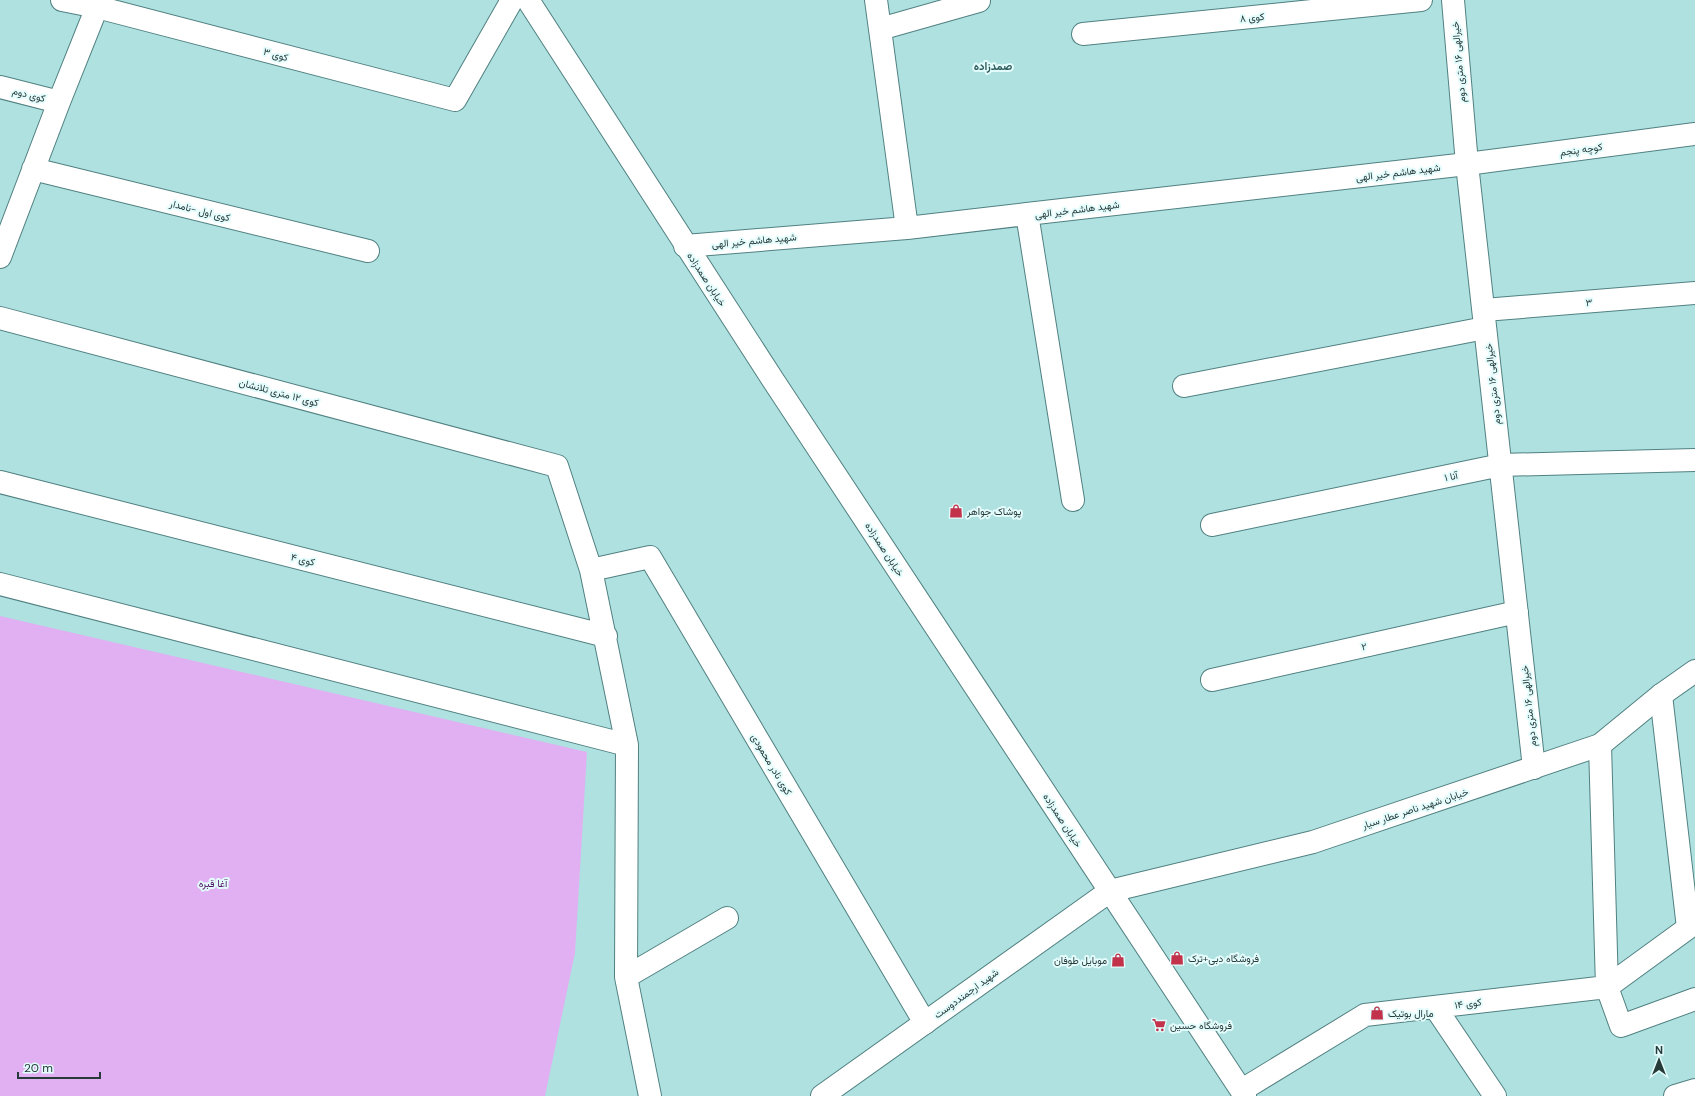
<svg xmlns="http://www.w3.org/2000/svg" width="1695" height="1096" font-family="'DM Sans',Vazirmatn,sans-serif">
<rect width="100%" height="100%" fill="#afe1e1"/>
<path fill="#e0b0f2" d="M 0,616 L 587,752 L 575,953 L 545,1096 L 0,1096 Z"/>
<g fill="none" stroke-linecap="round" stroke-linejoin="round">
<g stroke="#518081" stroke-width="24">
<path id="minor" d="M 62,0 L 97,7 L 455,100 L 512,0
M 876,0 L 907,228
M 1453,0 L 1467,164 L 1534,768
M 880,29 L 979,1
M 1083,34 L 1421,0
M 0,87 L 59,102
M 33,169 L 368,251
M 1027,214 L 1073,500
M 685,246 L 907,228 L 1027,214 L 1467,164 L 1695,134
M 0,257 L 59,102 L 97,7 L 98,0
M 1484,310 L 1695,293
M 0,318 L 557,466 L 591,570 L 627,745 L 626,977 L 650,1096
M 1184,386 L 1485,328
M 0,482 L 606,636
M 1212,525 L 1501,465 L 1695,460
M 591,570 L 650,557 L 925,1023
M 0,584 L 627,745
M 1212,680 L 1517,612
M 1661,695 L 1688,928
M 1600,745 L 1607,987 L 1621,1026 L 1695,999
M 626,977 L 727,918
M 1435,1007 L 1495,1096
M 1242,1090 L 1365,1015 L 1607,987 L 1695,923
M 1675,1096 L 1695,1090"/>
</g>
<g stroke="#518081" stroke-width="24">
<path id="tertiary" d="M 822,1096 L 1110,891 L 1313,842 L 1600,745 L 1661,695 L 1695,671"/>
</g>
<g stroke="#518081" stroke-width="24">
<path id="secondary" d="M 528,0 L 773,380 L 1245,1096"/>
</g>
<use href="#minor" stroke="#fff" stroke-width="22"/>
<use href="#tertiary" stroke="#fff" stroke-width="22"/>
<use href="#secondary" stroke="#fff" stroke-width="22"/>
</g>
<defs>
<g id="shop-bare" transform="scale(1.08)"><path d="M-5-2.5h2.3a2.7 3.5 0 0 1 5.4 0H5L5.5 6h-11ZM-1.5-2.5h3a1.5 2.3 0 0 0-3 0Z" fill="#c2324a" stroke="#e4fcfc" stroke-width="2.5" paint-order="stroke"/></g>
<g id="supermarket-bare" transform="scale(1.08)"><path d="M-6-5.5h2.5l.6 2H6L4.5 2H-2.5L-4.4-4H-6ZM-1.5 3.2a1.3 1.3 0 1 0 .1 0ZM3 3.2a1.3 1.3 0 1 0 .1 0Z" fill="#c2324a" stroke="#e4fcfc" stroke-width="2.5" paint-order="stroke"/></g>
</defs>
<g fill-rule="evenodd">
<use href="#shop-bare" x="956" y="511"/>
<use href="#shop-bare" x="1177" y="958"/>
<use href="#shop-bare" x="1118" y="960"/>
<use href="#shop-bare" x="1377" y="1013"/>
<use href="#supermarket-bare" x="1159" y="1025"/>
</g>
<g text-anchor="middle" stroke-width="4" stroke-linejoin="round" paint-order="stroke">
<g font-size="10" fill="#263a3a" stroke="#e4fcfc">
<text transform="translate(1252 17) rotate(-6)" y="4">کوی ۸</text>
<text transform="translate(276 54) rotate(15)" y="4">کوی ۳</text>
<text transform="translate(1458 62) rotate(-95)" y="4">خیرالهی ۱۶ متری دوم</text>
<text transform="translate(29 94) rotate(14)" y="4">کوی دوم</text>
<text transform="translate(1581 149) rotate(-8)" y="4">کوچه پنجم</text>
<text transform="translate(1398 172) rotate(-7)" y="4">شهید هاشم خیر الهی</text>
<text transform="translate(1077 209) rotate(-7)" y="4">شهید هاشم خیر الهی</text>
<text transform="translate(200 210) rotate(14)" y="4">کوی اول -نامدار</text>
<text transform="translate(754 240) rotate(-5)" y="4">شهید هاشم خیر الهی</text>
<text transform="translate(707 279) rotate(57)" y="4">خیابان صمدزاده</text>
<text transform="translate(1589 302) rotate(-5)" y="4">۳</text>
<text transform="translate(1492 384) rotate(-96)" y="4">خیرالهی ۱۶ متری دوم</text>
<text transform="translate(279 392) rotate(15)" y="4">کوی ۱۲ متری تلانشان</text>
<text transform="translate(1451 476) rotate(-12)" y="4">آنا ۱</text>
<text transform="translate(885 549) rotate(57)" y="4">خیابان صمدزاده</text>
<text transform="translate(303 559) rotate(14)" y="4">کوی ۴</text>
<text transform="translate(1364 646) rotate(-13)" y="4">۲</text>
<text transform="translate(1528 706) rotate(-96)" y="4">خیرالهی ۱۶ متری دوم</text>
<text transform="translate(772 764) rotate(59)" y="4">کوی نادر محمودی</text>
<text transform="translate(1415 808) rotate(-18)" y="4">خیابان شهید ناصر عطار سیار</text>
<text transform="translate(1063 820) rotate(57)" y="4">خیابان صمدزاده</text>
<text transform="translate(966 993) rotate(-36)" y="4">شهید ارجمنددوست</text>
<text transform="translate(1468 1003) rotate(-7)" y="4">کوی ۱۴</text>
</g>
<g font-size="10" fill="#263a3a" stroke="#e4fcfc" text-anchor="start">
<text x="967" y="515">پوشاک جواهر</text>
<text x="1188" y="962">فروشگاه دبی+ترک</text>
<text x="1107" y="964" text-anchor="end">موبایل طوفان</text>
<text x="1388" y="1017">مارال بوتیک</text>
<text x="1170" y="1029">فروشگاه حسین</text>
</g>
<g font-size="10" fill="#4f1162" stroke="#e4fcfc">
<text x="213" y="887">آغا قبره</text>
</g>
<g font-size="11" font-weight="bold" fill="#2d5b5c" stroke="#e4fcfc">
<text x="993" y="70">صمدزاده</text>
</g>
</g>
<g transform="translate(1659 1060)" stroke="#e4fcfc" stroke-width="3" paint-order="stroke">
<path d="M0-3L7 15L0 10L-7 15Z" fill="#263a3a"/>
<text y="-6" font-size="11" font-weight="bold" text-anchor="middle" fill="#263a3a">N</text>
</g>
<path d="M18 1072v6h82v-6" fill="none" stroke="#263a3a" stroke-width="2"/>
<text x="24" y="1072" font-size="12" fill="#263a3a" stroke="#e4fcfc" stroke-width="3" paint-order="stroke">20 m</text>
</svg>
